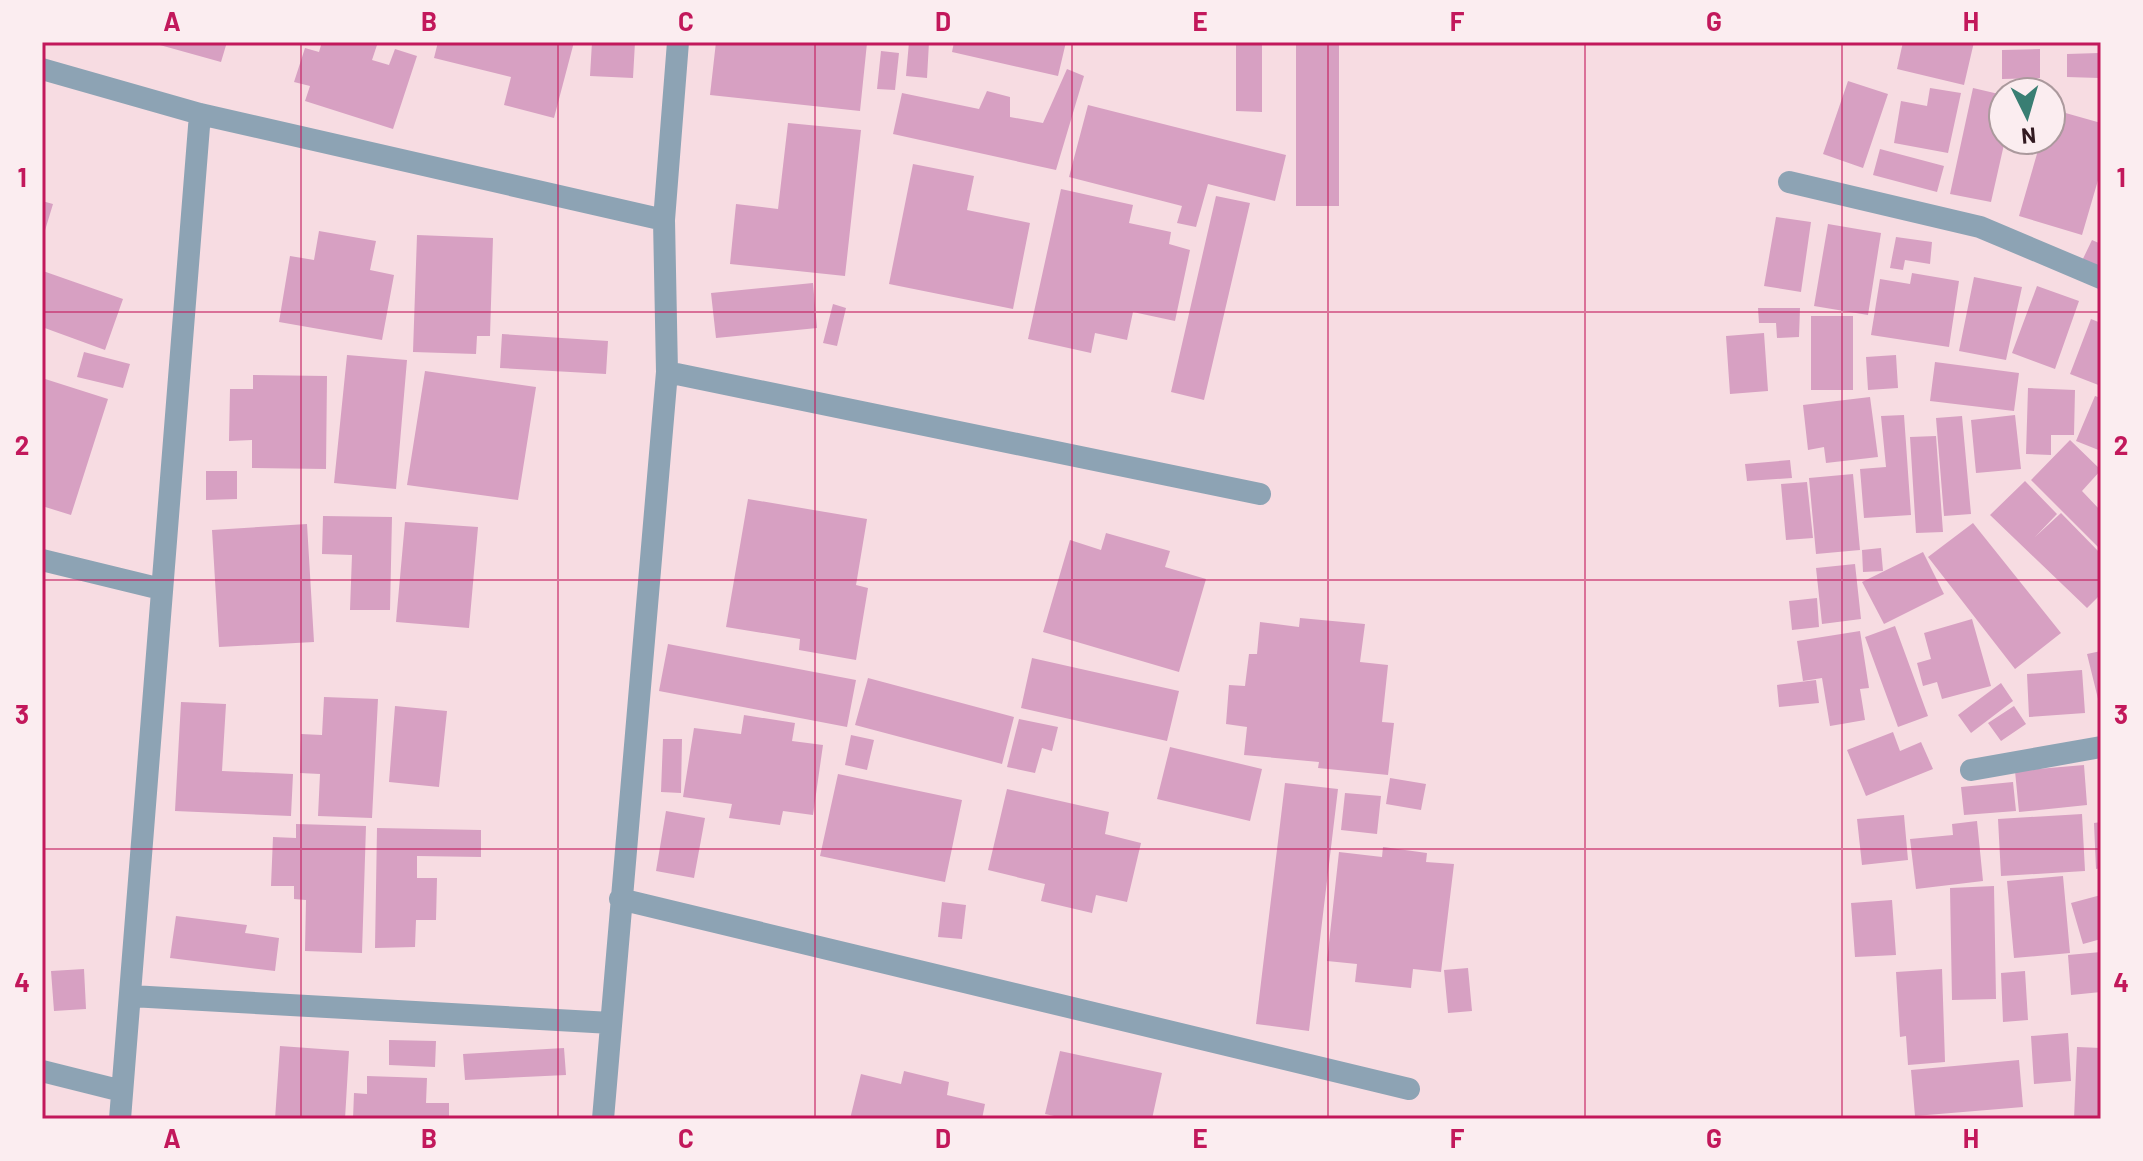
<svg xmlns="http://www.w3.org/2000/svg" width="2143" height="1161" font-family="Barlow,sans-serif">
<rect width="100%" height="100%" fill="#f7dce2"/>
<path fill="#d7a0c2" d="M 149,42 L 227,42 L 221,62 Z
M 322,42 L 378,42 L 372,60 L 389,65 L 395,49 L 417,56 L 393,129 L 305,101 L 310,86 L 294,82 L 305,48 L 319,52 Z
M 438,42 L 574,42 L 554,118 L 504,105 L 511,77 L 434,58 Z
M 592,42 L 635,42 L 633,78 L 590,76 Z
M 716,42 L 867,43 L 860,111 L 710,95 Z
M 909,42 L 929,42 L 927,78 L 906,76 Z
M 954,42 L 1066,42 L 1058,76 L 952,52 Z
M 1236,42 L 1262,42 L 1262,112 L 1236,111 Z
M 1296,42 L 1339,42 L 1339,206 L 1296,206 Z
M 1903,42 L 1974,42 L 1964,85 L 1897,69 Z
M 2040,49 L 2040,78 L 2002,79 L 2002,50 Z
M 881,51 L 899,53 L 895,90 L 877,89 Z
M 2099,53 L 2099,78 L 2067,77 L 2067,54 Z
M 1067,69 L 1084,76 L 1056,170 L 893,134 L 902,93 L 979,109 L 987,91 L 1010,97 L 1010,117 L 1043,123 Z
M 1848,81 L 1888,94 L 1863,168 L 1823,154 Z
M 1930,88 L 1961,93 L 1948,153 L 1894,143 L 1901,101 L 1927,106 Z
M 1973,88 L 2003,95 L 2005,140 L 1991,202 L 1950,194 Z
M 1088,105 L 1286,155 L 1275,201 L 1208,184 L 1196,227 L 1177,223 L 1182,206 L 1069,177 Z
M 2062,112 L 2101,123 L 2101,170 L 2082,235 L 2019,216 L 2041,140 L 2051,140 L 2051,129 L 2057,131 Z
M 788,123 L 861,130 L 845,276 L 730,264 L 736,204 L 778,209 Z
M 1880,149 L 1944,166 L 1937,192 L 1873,175 Z
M 913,164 L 974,176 L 967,210 L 1030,223 L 1013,309 L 889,284 Z
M 1061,189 L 1133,205 L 1129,223 L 1171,232 L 1169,244 L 1190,250 L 1175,321 L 1133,312 L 1127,340 L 1095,333 L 1091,353 L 1028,339 Z
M 1216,196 L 1250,203 L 1204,400 L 1171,392 Z
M 42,201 L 53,204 L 43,237 L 42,237 Z
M 1776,217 L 1811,222 L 1801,292 L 1764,286 Z
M 1828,224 L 1881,233 L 1868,315 L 1814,306 Z
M 319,231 L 376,241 L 370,270 L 394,275 L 382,340 L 279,322 L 290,256 L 314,260 Z
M 417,235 L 493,238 L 490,336 L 477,336 L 476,354 L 413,352 Z
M 1896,237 L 1932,242 L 1930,264 L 1905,260 L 1903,270 L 1890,268 Z
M 2092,240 L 2101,244 L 2101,275 L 2080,265 Z
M 43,271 L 123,299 L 105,350 L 42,327 Z
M 1912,273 L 1959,281 L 1949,347 L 1871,335 L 1880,279 L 1910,284 Z
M 1974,277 L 2022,287 L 2006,360 L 1959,351 Z
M 813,283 L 817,328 L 716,338 L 711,293 Z
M 2037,286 L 2079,301 L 2055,369 L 2012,353 Z
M 833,304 L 846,308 L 837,346 L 823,343 Z
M 1758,308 L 1800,308 L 1799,337 L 1777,338 L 1776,323 L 1759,323 Z
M 1811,316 L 1853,316 L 1853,390 L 1811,390 Z
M 2091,319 L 2101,323 L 2101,386 L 2070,374 Z
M 1764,333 L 1768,391 L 1730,394 L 1726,336 Z
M 502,334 L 608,341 L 606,374 L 500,368 Z
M 84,352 L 130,364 L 123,388 L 77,377 Z
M 347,355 L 407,360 L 396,489 L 334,483 Z
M 1896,355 L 1898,388 L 1868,390 L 1866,357 Z
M 1935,362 L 2019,373 L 2014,411 L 1930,401 Z
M 425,371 L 536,387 L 518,500 L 407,485 Z
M 253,375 L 327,376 L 326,469 L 252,468 L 252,440 L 229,441 L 230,389 L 253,389 Z
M 42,378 L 108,399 L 71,515 L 42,506 Z
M 2028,388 L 2075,390 L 2074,435 L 2051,435 L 2051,455 L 2026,454 Z
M 2095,396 L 2101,398 L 2101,451 L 2076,441 Z
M 1870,397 L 1878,457 L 1826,463 L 1824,447 L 1808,450 L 1803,405 Z
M 1904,415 L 1911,515 L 1864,518 L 1860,469 L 1886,467 L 1881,416 Z
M 2015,415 L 2021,469 L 1976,473 L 1971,420 Z
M 1962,416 L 1971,514 L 1944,516 L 1936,418 Z
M 1936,436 L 1943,532 L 1916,533 L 1910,437 Z
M 2070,440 L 2101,470 L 2082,491 L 2101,511 L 2101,550 L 2031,480 Z
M 1790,460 L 1792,478 L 1747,481 L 1745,464 Z
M 206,471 L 237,471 L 237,499 L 206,500 Z
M 1853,474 L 1860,550 L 1816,554 L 1809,478 Z
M 2025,481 L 2057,514 L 2035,537 L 2061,513 L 2101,554 L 2101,594 L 2087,608 L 1990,515 Z
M 1807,482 L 1813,538 L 1786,540 L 1781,484 Z
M 748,499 L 867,519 L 856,585 L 868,588 L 856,660 L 799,650 L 800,639 L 726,627 Z
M 323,516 L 392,517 L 390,610 L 350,610 L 352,555 L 322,554 Z
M 405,522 L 478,527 L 469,628 L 396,622 Z
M 1973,523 L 2061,633 L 2015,669 L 1928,557 Z
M 307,524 L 314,642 L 219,647 L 212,530 Z
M 1106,533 L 1170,551 L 1165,567 L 1206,579 L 1179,672 L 1043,632 L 1070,540 L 1101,550 Z
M 1881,548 L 1883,571 L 1863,572 L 1862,550 Z
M 1923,552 L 1944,594 L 1884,624 L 1862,582 Z
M 1855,564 L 1861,619 L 1822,624 L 1816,568 Z
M 1817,598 L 1819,627 L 1792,630 L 1789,601 Z
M 1300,618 L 1365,624 L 1360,662 L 1388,665 L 1382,722 L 1394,723 L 1388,775 L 1318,768 L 1319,762 L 1244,755 L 1247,727 L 1226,724 L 1229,685 L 1245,686 L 1249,654 L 1257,654 L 1260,622 L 1299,627 Z
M 1972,619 L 1991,686 L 1942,699 L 1937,682 L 1923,686 L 1917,663 L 1931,659 L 1924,633 Z
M 1895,626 L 1928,716 L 1898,727 L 1865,637 Z
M 1860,631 L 1869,688 L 1860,689 L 1865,720 L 1830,726 L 1822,678 L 1803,681 L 1797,641 Z
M 668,644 L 856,680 L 847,727 L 659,691 Z
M 2101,651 L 2101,707 L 2100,707 L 2087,654 Z
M 1032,658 L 1179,691 L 1167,741 L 1021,708 Z
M 2082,670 L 2085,713 L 2029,717 L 2027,674 Z
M 868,678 L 1014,717 L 1002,764 L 855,725 Z
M 1816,680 L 1819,703 L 1779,707 L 1777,685 Z
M 2001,683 L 2013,701 L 1971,733 L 1958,715 Z
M 324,697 L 378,699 L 372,818 L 318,816 L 320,774 L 300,773 L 301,734 L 322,735 Z
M 181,702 L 226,704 L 222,771 L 293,774 L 291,816 L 175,811 Z
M 395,706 L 447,711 L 439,787 L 389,782 Z
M 2014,706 L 2026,724 L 2001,741 L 1988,723 Z
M 744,715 L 795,723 L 792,741 L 823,745 L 813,815 L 783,811 L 780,825 L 729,818 L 732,804 L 683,797 L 694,728 L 741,734 Z
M 1019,719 L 1058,727 L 1052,751 L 1042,748 L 1035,773 L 1007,767 Z
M 1893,732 L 1900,751 L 1921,742 L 1933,769 L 1866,796 L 1847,750 Z
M 851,735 L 874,740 L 867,770 L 845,765 Z
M 663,739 L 682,739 L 681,793 L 661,792 Z
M 1170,747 L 1262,769 L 1250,821 L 1157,799 Z
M 2084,765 L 2087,805 L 2019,812 L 2015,771 Z
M 838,774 L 962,800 L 945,882 L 820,856 Z
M 1390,778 L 1426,784 L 1421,810 L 1386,804 Z
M 2013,782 L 2016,811 L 1964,815 L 1961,787 Z
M 1285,783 L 1338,789 L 1309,1031 L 1256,1024 Z
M 1007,789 L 1109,812 L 1105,834 L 1141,843 L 1127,902 L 1096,895 L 1092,913 L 1041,901 L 1045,884 L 988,870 Z
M 1345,793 L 1381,796 L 1377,834 L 1341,830 Z
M 666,811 L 705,818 L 694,878 L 656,871 Z
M 2082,814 L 2085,871 L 2001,876 L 1998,819 Z
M 1904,815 L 1908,860 L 1862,865 L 1857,819 Z
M 1977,821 L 1983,881 L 1916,889 L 1910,839 L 1953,835 L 1952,824 Z
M 2101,822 L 2101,868 L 2096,869 L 2094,823 Z
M 296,824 L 366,826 L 362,953 L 305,951 L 306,900 L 294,899 L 294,886 L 271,886 L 273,837 L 296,838 Z
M 377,828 L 481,830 L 481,857 L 417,856 L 417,878 L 437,878 L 436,920 L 416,920 L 415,947 L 375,948 Z
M 1383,847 L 1427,853 L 1426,862 L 1454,864 L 1441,972 L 1413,969 L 1411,988 L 1355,982 L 1357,964 L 1327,961 L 1339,852 L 1382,857 Z
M 2063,876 L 2070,953 L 2014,958 L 2007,881 Z
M 1994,886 L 1996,999 L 1952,1000 L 1950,888 Z
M 2101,895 L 2101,939 L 2083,944 L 2071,903 Z
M 1892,900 L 1896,955 L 1855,957 L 1851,903 Z
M 942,902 L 966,905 L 962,939 L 938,937 Z
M 176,916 L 247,925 L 245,933 L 279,938 L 275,971 L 170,958 Z
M 2101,952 L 2101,992 L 2071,995 L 2068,955 Z
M 1468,968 L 1472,1011 L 1448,1013 L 1444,970 Z
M 84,969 L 86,1009 L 54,1011 L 51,971 Z
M 1942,969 L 1945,1062 L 1908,1065 L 1906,1036 L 1900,1037 L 1896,972 Z
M 2025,971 L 2028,1020 L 2003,1022 L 2001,973 Z
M 2068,1033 L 2071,1081 L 2034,1084 L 2031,1036 Z
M 389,1040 L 436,1041 L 435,1067 L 389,1065 Z
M 280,1046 L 349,1051 L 345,1119 L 275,1119 Z
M 2077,1047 L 2101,1048 L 2101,1119 L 2074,1119 Z
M 564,1048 L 566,1075 L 465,1080 L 463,1054 Z
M 1060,1051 L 1162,1073 L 1152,1119 L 1068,1119 L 1045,1114 Z
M 2019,1060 L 2023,1107 L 1915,1116 L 1911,1070 Z
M 904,1071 L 949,1082 L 947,1095 L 985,1104 L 982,1119 L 850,1119 L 861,1074 L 901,1084 Z
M 367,1076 L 427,1078 L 426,1103 L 449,1103 L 449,1119 L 353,1119 L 354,1093 L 367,1094 Z"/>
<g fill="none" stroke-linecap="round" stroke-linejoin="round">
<path stroke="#8da3b4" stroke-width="22" d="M 42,69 L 200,114 L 664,220
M 1789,182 L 1980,227 L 2101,278
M 667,372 L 1260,494
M 42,560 L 161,589
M 1971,770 L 2101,747
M 620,899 L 1409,1089
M 131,996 L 611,1023
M 42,1071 L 122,1091
M 120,1119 L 200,114
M 603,1119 L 667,372 L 664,220 L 678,42"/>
</g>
<path fill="none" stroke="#c2185b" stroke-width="2" stroke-opacity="0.55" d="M 301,42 L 301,1119M 558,42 L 558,1119M 815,42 L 815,1119M 1072,42 L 1072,1119M 1328,42 L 1328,1119M 1585,42 L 1585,1119M 1842,42 L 1842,1119M 42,312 L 2101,312M 42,580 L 2101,580M 42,849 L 2101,849"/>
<rect width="2143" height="1161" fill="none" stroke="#fbedf0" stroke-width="88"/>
<g transform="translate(2027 116) rotate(175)"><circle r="38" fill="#fbedf0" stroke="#ab999d" stroke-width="2"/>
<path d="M0-6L14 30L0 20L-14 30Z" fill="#397e73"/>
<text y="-12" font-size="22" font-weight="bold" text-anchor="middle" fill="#321a21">N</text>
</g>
<rect x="44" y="44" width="2055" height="1073" fill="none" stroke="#c2185b" stroke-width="3"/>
<g font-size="26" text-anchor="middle" font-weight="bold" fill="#c2185b">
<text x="172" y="31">A</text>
<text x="429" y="31">B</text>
<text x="686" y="31">C</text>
<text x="943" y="31">D</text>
<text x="1200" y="31">E</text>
<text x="1457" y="31">F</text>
<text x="1714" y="31">G</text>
<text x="1971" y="31">H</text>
<text x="22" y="187">1</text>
<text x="2121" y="187">1</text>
<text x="22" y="455">2</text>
<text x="2121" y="455">2</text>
<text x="22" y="724">3</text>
<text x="2121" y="724">3</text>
<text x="22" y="992">4</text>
<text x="2121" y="992">4</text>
<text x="172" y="1148">A</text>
<text x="429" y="1148">B</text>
<text x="686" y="1148">C</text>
<text x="943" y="1148">D</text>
<text x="1200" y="1148">E</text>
<text x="1457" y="1148">F</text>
<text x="1714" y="1148">G</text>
<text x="1971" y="1148">H</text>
</g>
</svg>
